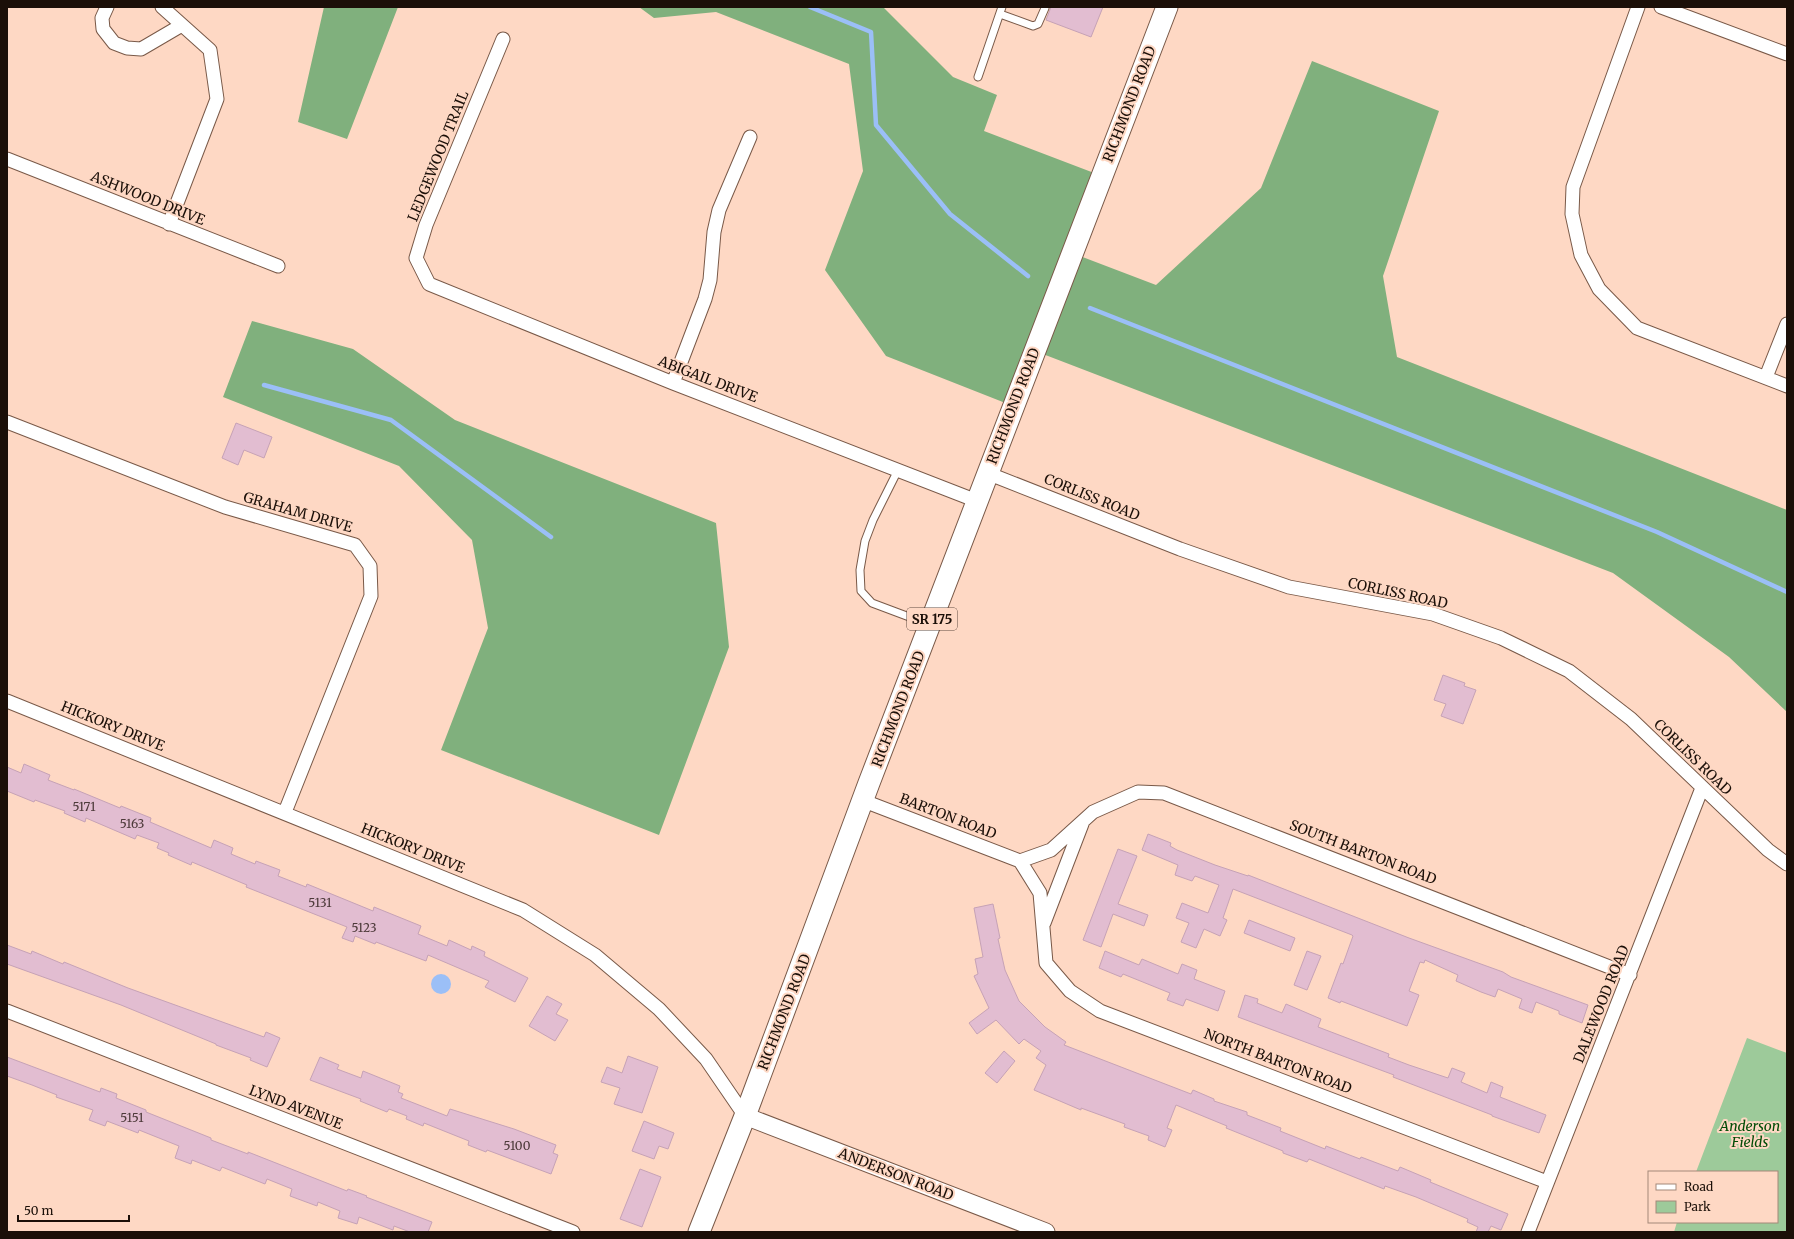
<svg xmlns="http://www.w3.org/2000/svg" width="1794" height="1239" font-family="Merriweather,serif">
<rect width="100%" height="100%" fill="#fed8c4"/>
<path fill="#9dca9a" d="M 1747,1038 L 1787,1053 L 1787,1232 L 1674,1232 L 1677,1222 L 1777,1222 L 1777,1172 L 1696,1172 Z"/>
<path fill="#80b07d" d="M 324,7 L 398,7 L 347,139 L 298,122 Z
M 639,7 L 883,7 L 953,77 L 997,95 L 984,131 L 1102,176 L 1072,253 L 1156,285 L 1261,188 L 1312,61 L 1439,111 L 1383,276 L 1397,357 L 1787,510 L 1787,712 L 1729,657 L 1613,573 L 1035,351 L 1013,406 L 886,356 L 825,270 L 863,171 L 849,64 L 716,12 L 654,18 Z
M 252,321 L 353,349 L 455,420 L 716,523 L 729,647 L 659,835 L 441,750 L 488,628 L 472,540 L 399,466 L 223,397 Z"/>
<path fill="#9bbff7" d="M431 984a10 10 0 1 1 20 0a10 10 0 1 1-20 0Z"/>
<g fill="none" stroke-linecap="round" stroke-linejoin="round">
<path stroke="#9bbff7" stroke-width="4.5" d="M 810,7 L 871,32 L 876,125 L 950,214 L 1028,276
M 1090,308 L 1657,532 L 1787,592
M 264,385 L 391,420 L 551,537"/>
</g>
<path fill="#e2bdd1" stroke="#c6a2b6" d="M 1051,7 L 1103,7 L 1091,37 L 1046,20 Z
M 236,423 L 272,437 L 264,458 L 244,450 L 238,465 L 222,458 Z
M 1443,675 L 1465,683 L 1464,686 L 1476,690 L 1463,724 L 1441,716 L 1446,704 L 1434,700 Z
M 24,764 L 50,775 L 48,780 L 74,790 L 74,789 L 120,808 L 121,806 L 151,818 L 150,822 L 211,848 L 214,840 L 233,848 L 231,854 L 255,864 L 256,861 L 280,870 L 278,876 L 306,887 L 307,884 L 373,911 L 374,907 L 421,926 L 418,934 L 447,946 L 449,940 L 471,950 L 472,946 L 485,952 L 484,956 L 528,978 L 515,1002 L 485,987 L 489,981 L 428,955 L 426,961 L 376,942 L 375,944 L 355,936 L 353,942 L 342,938 L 347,927 L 246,887 L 247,885 L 192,862 L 191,865 L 168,855 L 169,853 L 157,848 L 159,843 L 137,835 L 135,839 L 86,818 L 85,822 L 64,813 L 65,811 L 35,800 L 34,802 L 7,791 L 7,767 L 21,773 Z
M 1148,834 L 1171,843 L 1170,846 L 1177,850 L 1215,865 L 1248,876 L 1248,875 L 1409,938 L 1503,972 L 1511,977 L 1588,1005 L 1582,1023 L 1559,1014 L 1559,1011 L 1536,1002 L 1532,1013 L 1519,1008 L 1522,999 L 1498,989 L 1495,997 L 1481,992 L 1456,981 L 1458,975 L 1425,960 L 1424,963 L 1420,962 L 1409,991 L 1419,995 L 1407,1026 L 1341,1001 L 1340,1003 L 1328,998 L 1341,963 L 1343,964 L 1353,936 L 1352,935 L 1233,889 L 1223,918 L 1227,920 L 1220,936 L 1204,929 L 1196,948 L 1181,942 L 1189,923 L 1176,918 L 1182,903 L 1208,913 L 1219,885 L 1195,876 L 1192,881 L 1175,875 L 1178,865 L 1142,850 Z
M 1118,849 L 1137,856 L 1118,904 L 1148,915 L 1144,926 L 1113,914 L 1101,947 L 1083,940 Z
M 993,904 L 1000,938 L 998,939 L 1005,970 L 1019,1001 L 1045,1027 L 1066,1042 L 1064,1045 L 1191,1094 L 1193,1090 L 1214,1099 L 1214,1101 L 1247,1112 L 1247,1115 L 1281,1128 L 1280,1131 L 1325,1149 L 1326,1146 L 1360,1159 L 1361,1157 L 1398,1171 L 1400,1167 L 1431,1180 L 1430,1182 L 1508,1214 L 1501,1230 L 1491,1226 L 1488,1232 L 1476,1232 L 1478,1227 L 1467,1222 L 1468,1219 L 1416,1197 L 1385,1186 L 1384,1189 L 1309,1159 L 1307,1162 L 1283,1153 L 1283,1151 L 1226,1128 L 1227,1126 L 1176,1105 L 1167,1128 L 1172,1130 L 1165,1147 L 1148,1140 L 1149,1136 L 1124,1127 L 1125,1124 L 1081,1108 L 1081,1110 L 1034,1090 L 1046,1065 L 1036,1058 L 1041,1051 L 1024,1039 L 1019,1044 L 996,1020 L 977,1034 L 969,1023 L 989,1008 L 974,976 L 978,974 L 975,959 L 983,957 L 974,908 Z
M 1249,920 L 1295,938 L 1290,951 L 1244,933 Z
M 7,945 L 31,954 L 32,951 L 63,964 L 64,962 L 128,988 L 264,1037 L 266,1032 L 280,1038 L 267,1067 L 250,1060 L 251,1058 L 216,1045 L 216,1044 L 121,1005 L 7,964 Z
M 1105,951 L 1139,965 L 1142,959 L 1178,974 L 1182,964 L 1197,970 L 1194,979 L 1225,991 L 1218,1011 L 1186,999 L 1183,1006 L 1167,1000 L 1170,993 L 1123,974 L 1121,977 L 1099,968 Z
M 1307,951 L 1321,956 L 1307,990 L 1294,985 Z
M 1245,995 L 1258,999 L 1257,1003 L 1282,1013 L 1286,1004 L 1321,1019 L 1318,1027 L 1389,1054 L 1388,1057 L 1409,1065 L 1448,1078 L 1452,1068 L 1465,1073 L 1461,1082 L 1487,1093 L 1491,1082 L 1503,1087 L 1500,1097 L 1546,1115 L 1539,1133 L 1492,1116 L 1492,1115 L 1393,1077 L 1394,1075 L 1238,1017 Z
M 547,996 L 562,1004 L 556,1014 L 568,1020 L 555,1041 L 529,1026 Z
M 1004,1051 L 1015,1061 L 997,1083 L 985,1073 Z
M 628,1056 L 658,1067 L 642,1113 L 614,1104 L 620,1088 L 601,1082 L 607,1067 L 622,1073 Z
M 7,1057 L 100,1092 L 101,1088 L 117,1094 L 116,1098 L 146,1110 L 146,1112 L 211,1138 L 211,1140 L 248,1154 L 248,1152 L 347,1191 L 348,1189 L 367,1196 L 366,1197 L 432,1222 L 428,1232 L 410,1232 L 394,1226 L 393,1230 L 359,1217 L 357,1224 L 338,1218 L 340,1211 L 318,1202 L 317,1206 L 290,1196 L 292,1189 L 267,1179 L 265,1184 L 222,1167 L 220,1171 L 192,1160 L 191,1164 L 175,1158 L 179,1146 L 139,1130 L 138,1133 L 107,1121 L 105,1126 L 89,1120 L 93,1110 L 56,1097 L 57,1095 L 32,1085 L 7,1076 Z
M 320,1057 L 339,1065 L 337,1069 L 361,1078 L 363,1071 L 400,1086 L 398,1092 L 403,1094 L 401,1098 L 447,1116 L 450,1109 L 514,1129 L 556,1145 L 553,1153 L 558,1155 L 551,1174 L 487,1150 L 486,1152 L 468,1145 L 469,1141 L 424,1123 L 423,1126 L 406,1119 L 407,1116 L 389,1109 L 387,1112 L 360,1101 L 361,1099 L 310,1080 Z
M 644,1121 L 674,1133 L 668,1149 L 659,1146 L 654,1159 L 632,1151 Z
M 640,1169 L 661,1177 L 642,1227 L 620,1219 Z"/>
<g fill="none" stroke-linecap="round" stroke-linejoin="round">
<g stroke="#795948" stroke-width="9">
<path id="service" d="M 1000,14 L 1033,26 L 1038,24 L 1045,8
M 978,77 L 1002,7
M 898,470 L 873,520 L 865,541 L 860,570 L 861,591 L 872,603 L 928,624"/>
</g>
<g stroke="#795948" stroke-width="15">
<path id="minor" d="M 107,7 L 102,18 L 103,29 L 114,43 L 127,48 L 141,49 L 182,25
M 162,7 L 210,50 L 217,99 L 169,224
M 1638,7 L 1573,187 L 1572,214 L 1581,255 L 1599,289 L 1637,328 L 1787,386
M 1661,7 L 1787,54
M 503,39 L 426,225 L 416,258 L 429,284 L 673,383 L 977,501
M 7,159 L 278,266
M 1766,377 L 1787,324
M 673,383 L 705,299 L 710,280 L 714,232 L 719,210 L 750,137
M 7,422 L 225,507 L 355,545 L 370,566 L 371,596 L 285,812
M 987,473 L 1180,549 L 1289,587 L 1433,614 L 1501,638 L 1569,671 L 1631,719 L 1768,850 L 1787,864
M 7,701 L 523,910 L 595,955 L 659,1009 L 706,1059 L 745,1116
M 864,801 L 1020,861
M 1020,861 L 1051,850 L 1093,812 L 1138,792 L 1164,793 L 1630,975
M 1020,861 L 1040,893 L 1046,963 L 1070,991 L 1100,1011 L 1547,1182
M 1044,923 L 1082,824
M 7,1011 L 573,1232
M 1528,1232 L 1702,788"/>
</g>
<g stroke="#795948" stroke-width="19">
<path id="tertiary" d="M 745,1116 L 1046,1232"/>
</g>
<g stroke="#795948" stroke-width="23">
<path id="primary" d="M 699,1232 L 745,1116 L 869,783 L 1167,7"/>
</g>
<use href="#service" stroke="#fff" stroke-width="7"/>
<use href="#minor" stroke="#fff" stroke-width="13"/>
<use href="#tertiary" stroke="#fff" stroke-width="17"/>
<use href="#primary" stroke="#fff" stroke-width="21"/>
</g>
<g text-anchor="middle" stroke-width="4" stroke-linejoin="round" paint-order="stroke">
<g font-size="12" fill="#4d3a3a">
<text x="84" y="811">5171</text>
<text x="132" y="828">5163</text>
<text x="320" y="907">5131</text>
<text x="364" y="932">5123</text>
<text x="132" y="1122">5151</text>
<text x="517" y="1150">5100</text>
</g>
<rect fill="#fed8c4" stroke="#5f4b40" stroke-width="1" x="907" y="608" width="50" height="22" rx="3"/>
<g font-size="13" font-weight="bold" fill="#1b0f08">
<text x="932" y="624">SR 175</text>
</g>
<g font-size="14" fill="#1b0f08" stroke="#fed8c4">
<text transform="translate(1129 104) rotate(-69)" y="5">RICHMOND ROAD</text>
<text transform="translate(438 156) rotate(-68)" y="5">LEDGEWOOD TRAIL</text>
<text transform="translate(148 198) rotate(22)" y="5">ASHWOOD DRIVE</text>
<text transform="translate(708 379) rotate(21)" y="5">ABIGAIL DRIVE</text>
<text transform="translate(1013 406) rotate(-69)" y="5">RICHMOND ROAD</text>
<text transform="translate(1092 497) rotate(22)" y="5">CORLISS ROAD</text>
<text transform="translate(298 512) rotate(16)" y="5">GRAHAM DRIVE</text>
<text transform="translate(1398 593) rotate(12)" y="5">CORLISS ROAD</text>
<text transform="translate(898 709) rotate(-69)" y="5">RICHMOND ROAD</text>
<text transform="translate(113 726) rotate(22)" y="5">HICKORY DRIVE</text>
<text transform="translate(1693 757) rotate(44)" y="5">CORLISS ROAD</text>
<text transform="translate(948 816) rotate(21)" y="5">BARTON ROAD</text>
<text transform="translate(413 848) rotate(22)" y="5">HICKORY DRIVE</text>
<text transform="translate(1363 852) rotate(21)" y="5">SOUTH BARTON ROAD</text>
<text transform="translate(1601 1004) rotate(-68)" y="5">DALEWOOD ROAD</text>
<text transform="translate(784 1012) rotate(-69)" y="5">RICHMOND ROAD</text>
<text transform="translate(1278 1061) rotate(21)" y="5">NORTH BARTON ROAD</text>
<text transform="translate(296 1107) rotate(21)" y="5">LYND AVENUE</text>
<text transform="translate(896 1174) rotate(21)" y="5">ANDERSON ROAD</text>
</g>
<g font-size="14" font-style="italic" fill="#024c06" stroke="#fed8c4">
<text x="1750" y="1131">Anderson<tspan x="1750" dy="16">Fields</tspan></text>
</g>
</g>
<rect width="1794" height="1239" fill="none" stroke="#1b0f08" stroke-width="16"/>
<rect x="1648" y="1171" width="130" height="52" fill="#fed8c4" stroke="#a38879"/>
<rect x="1656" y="1184" width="20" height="6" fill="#ffffff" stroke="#a38879"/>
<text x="1684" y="1191" font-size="12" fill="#1b0f08">Road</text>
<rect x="1656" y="1201" width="20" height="12" fill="#9dca9a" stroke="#a38879"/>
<text x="1684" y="1211" font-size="12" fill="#1b0f08">Park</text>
<path d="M18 1215v6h111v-6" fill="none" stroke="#1b0f08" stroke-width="2"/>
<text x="24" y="1215" font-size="12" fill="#1b0f08" stroke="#fed8c4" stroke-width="3" paint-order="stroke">50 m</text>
</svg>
